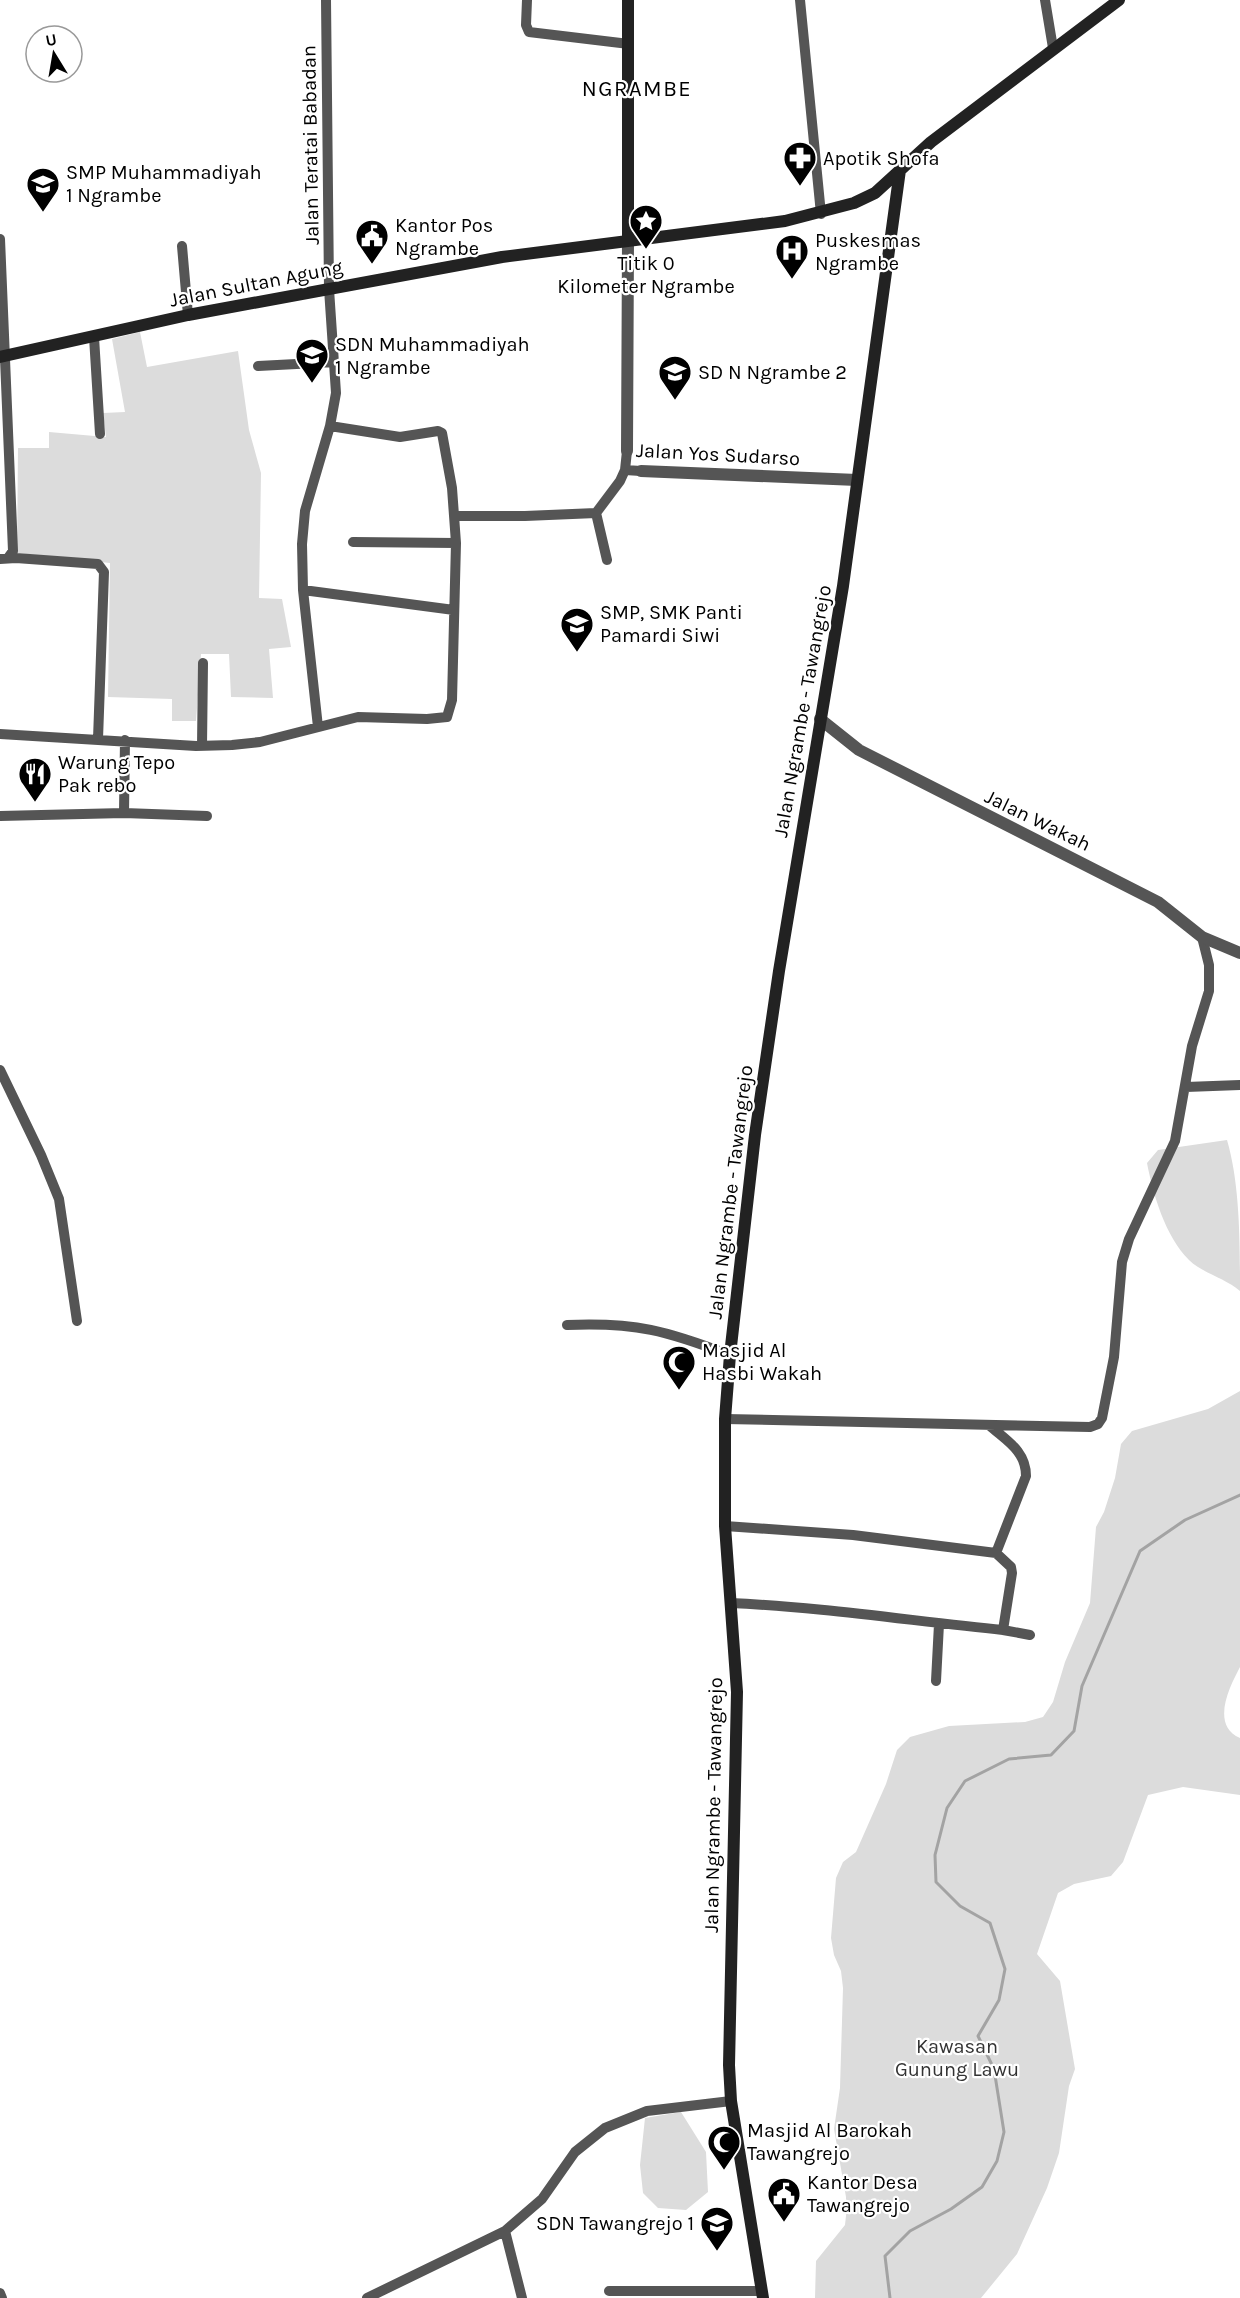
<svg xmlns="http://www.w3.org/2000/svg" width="1240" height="2298" font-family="Karla,sans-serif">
<rect width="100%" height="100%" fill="#fff"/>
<path fill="#dcdcdc" d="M 140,332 L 147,367 L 238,351 L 249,430 L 261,473 L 259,598 L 282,599 L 291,647 L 269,649 L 273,698 L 231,697 L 229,654 L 201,654 L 196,721 L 172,721 L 172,699 L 108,697 L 110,563 L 17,553 L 18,448 L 49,448 L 49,432 L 106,437 L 103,413 L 125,412 L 112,339 Z
M 1227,1140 C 1240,1184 1240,1242 1240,1291 C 1225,1278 1202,1273 1189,1260 C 1165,1236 1153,1194 1147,1163 L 1158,1150 Z
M 1240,1391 L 1240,1667 C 1230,1686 1210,1725 1240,1738 L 1240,1795 L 1183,1787 L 1148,1795 L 1123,1862 L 1111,1876 L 1074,1884 L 1058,1893 L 1037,1954 L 1060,1981 L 1075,2069 L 1069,2086 L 1059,2153 L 1047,2188 L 1017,2254 L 981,2298 L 815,2298 L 816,2261 L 845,2225 L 846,2216 L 846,2197 L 834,2129 L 840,2088 L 843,1988 L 841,1971 L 834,1955 L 831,1938 L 836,1878 L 843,1862 L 856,1852 L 886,1784 L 897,1750 L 910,1737 L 949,1726 L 1025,1722 L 1043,1717 L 1053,1702 L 1065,1662 L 1090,1603 L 1096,1527 L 1104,1512 L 1115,1478 L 1121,1444 L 1132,1431 L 1208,1409 Z
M 681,2112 L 706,2152 L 708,2192 L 686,2210 L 658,2208 L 643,2193 L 640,2165 L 645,2118 Z"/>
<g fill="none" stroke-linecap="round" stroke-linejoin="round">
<path stroke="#a3a3a3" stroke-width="3" d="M 890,2298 L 885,2256 L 910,2231 L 951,2209 L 982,2187 L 997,2161 L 1004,2132 L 994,2069 L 978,2036 L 999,2000 L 1005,1969 L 990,1923 L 960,1906 L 936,1882 L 935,1855 L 947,1808 L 965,1781 L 1009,1759 L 1051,1755 L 1074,1731 L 1082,1686 L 1140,1551 L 1185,1520 L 1240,1495"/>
<path stroke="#555" stroke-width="10" d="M 527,0 L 526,25 L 529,32 L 629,44
M 800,0 L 821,214
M 1045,0 L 1053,48
M 0,239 L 13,551 L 8,558
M 182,246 L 188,315
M 94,337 L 100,434
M 258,366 L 335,362
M 627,451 L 625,470 L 641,471
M 596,513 L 607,560
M 454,516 L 525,516 L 596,513 L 620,481 L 625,470
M 353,542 L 456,543
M 0,559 L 16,558 L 98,564 L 104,572 L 98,739
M 303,590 L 454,610
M 318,727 L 303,590 L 302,544 L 305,511 L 330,426 L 336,393 L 329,289 L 326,0
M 0,734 L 196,746 L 232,745 L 260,742 L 358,717 L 427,719 L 447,717 L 452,700 L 456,543 L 452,488 L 442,433 L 438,431 L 400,437 L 330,426
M 202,746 L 203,663
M 124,813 L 125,740
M 0,816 L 124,813 L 207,816
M 0,1070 L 41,1155 L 59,1199 L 77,1321
M 1186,1087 L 1240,1085
M 567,1325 C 636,1322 667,1331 730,1355
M 725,1419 L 1090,1427 L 1098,1424 L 1102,1418 L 1114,1357 L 1122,1262 L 1129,1239 L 1175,1141 L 1192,1046 L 1209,991 L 1209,965 L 1202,937
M 990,1426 C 1007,1441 1026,1451 1026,1476 L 996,1553
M 725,1526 L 853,1535 L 996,1553 L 1011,1567 L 1012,1573 L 1003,1630 C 912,1621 822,1607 730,1603
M 1003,1630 L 1030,1635
M 936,1681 L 939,1624
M 505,2231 L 522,2298
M 609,2291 L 761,2291
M 0,2293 L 2,2298
M 367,2298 L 505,2231 L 542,2199 L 575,2152 L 605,2128 L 647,2111 L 731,2101"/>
<path stroke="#555" stroke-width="12" d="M 627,451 L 628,241
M 641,471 L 857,480
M 820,719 L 859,750 L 1158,902 L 1202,937 L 1240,953"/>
<path stroke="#222" stroke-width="12" d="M 628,0 L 628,241
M 0,357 L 188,315 L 502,257 L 785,221 L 854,203 L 875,193 L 931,142 L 1119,0
M 763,2298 L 731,2101 L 729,2065 L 737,1692 L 725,1526 L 725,1419 L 730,1355 L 755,1135 L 779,971 L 843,586 L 900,170"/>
</g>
<defs>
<g id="pharmacy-pin" transform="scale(1.725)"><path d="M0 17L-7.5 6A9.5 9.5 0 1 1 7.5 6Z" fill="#000" stroke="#fff"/><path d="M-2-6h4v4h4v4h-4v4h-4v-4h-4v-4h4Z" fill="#fff"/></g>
<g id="school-pin" transform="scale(1.725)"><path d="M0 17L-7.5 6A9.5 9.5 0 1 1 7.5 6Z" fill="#000" stroke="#fff"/><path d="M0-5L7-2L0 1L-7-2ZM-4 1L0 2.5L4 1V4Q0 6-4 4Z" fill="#fff"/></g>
<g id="sight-pin" transform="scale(1.725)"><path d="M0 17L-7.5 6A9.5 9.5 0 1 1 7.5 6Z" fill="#000" stroke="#fff"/><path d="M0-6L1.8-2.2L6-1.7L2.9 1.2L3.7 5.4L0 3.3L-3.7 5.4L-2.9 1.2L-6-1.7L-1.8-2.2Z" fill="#fff"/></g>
<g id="civic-pin" transform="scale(1.725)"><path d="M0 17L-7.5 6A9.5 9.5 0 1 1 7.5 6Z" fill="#000" stroke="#fff"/><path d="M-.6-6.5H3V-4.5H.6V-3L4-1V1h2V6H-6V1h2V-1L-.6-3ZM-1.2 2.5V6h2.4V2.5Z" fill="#fff"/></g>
<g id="hospital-pin" transform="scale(1.725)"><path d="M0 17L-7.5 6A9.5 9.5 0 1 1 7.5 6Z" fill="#000" stroke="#fff"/><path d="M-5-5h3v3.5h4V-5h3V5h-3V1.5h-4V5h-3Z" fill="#fff"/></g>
<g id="restaurant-pin" transform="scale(1.725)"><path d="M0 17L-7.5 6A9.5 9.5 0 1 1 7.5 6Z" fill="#000" stroke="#fff"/><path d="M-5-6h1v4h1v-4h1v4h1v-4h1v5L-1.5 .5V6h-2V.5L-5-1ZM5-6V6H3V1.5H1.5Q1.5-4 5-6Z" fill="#fff"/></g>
<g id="mosque-pin" transform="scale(1.725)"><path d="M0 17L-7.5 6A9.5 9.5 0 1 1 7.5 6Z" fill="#000" stroke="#fff"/><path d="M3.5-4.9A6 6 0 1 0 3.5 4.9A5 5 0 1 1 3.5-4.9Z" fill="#fff"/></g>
</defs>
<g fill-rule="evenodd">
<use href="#pharmacy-pin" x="800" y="158"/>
<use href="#school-pin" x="43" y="184"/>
<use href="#sight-pin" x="646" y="221"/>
<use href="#civic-pin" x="372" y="236"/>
<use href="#hospital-pin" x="792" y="251"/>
<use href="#school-pin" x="312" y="355"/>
<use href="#school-pin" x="675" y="372"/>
<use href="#school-pin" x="577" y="624"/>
<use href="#restaurant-pin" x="35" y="774"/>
<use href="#mosque-pin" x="679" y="1362"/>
<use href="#mosque-pin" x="724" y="2142"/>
<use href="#civic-pin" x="784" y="2194"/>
<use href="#school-pin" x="717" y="2223"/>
</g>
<g text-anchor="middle" stroke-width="4.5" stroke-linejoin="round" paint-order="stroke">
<g font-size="20" fill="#000" stroke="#fff">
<text transform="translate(310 145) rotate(-91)" y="7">Jalan Teratai Babadan</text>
<text transform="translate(256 283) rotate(-11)" y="7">Jalan Sultan Agung</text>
<text transform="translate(718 454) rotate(3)" y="7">Jalan Yos Sudarso</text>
<text transform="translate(802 711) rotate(-80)" y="7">Jalan Ngrambe - Tawangrejo</text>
<text transform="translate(1038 820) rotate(26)" y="7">Jalan Wakah</text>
<text transform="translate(730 1192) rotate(-83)" y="7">Jalan Ngrambe - Tawangrejo</text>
<text transform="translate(713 1805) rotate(-89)" y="7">Jalan Ngrambe - Tawangrejo</text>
</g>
<g font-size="20" fill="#000" stroke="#fff" text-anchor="start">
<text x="823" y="165">Apotik Shofa</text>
<text x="66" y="179">SMP Muhammadiyah<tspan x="66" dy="23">1 Ngrambe</tspan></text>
<text x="395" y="232">Kantor Pos<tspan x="395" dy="23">Ngrambe</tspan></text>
<text x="815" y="247">Puskesmas<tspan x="815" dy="23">Ngrambe</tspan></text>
<text x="646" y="270" text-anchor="middle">Titik 0<tspan x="646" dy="23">Kilometer Ngrambe</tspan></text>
<text x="335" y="351">SDN Muhammadiyah<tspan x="335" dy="23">1 Ngrambe</tspan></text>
<text x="698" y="379">SD N Ngrambe 2</text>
<text x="600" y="619">SMP, SMK Panti<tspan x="600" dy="23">Pamardi Siwi</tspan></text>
<text x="58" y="769">Warung Tepo<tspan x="58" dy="23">Pak rebo</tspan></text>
<text x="702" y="1357">Masjid Al<tspan x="702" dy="23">Hasbi Wakah</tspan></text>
<text x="747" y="2137">Masjid Al Barokah<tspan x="747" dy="23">Tawangrejo</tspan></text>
<text x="807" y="2189">Kantor Desa<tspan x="807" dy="23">Tawangrejo</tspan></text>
<text x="694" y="2230" text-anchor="end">SDN Tawangrejo 1</text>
</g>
<g font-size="20" fill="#333" stroke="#fff">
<text x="957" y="2053">Kawasan<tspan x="957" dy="23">Gunung Lawu</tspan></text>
</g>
<g font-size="22" letter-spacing="1.5" fill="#000" stroke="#fff">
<text x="637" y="96">NGRAMBE</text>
</g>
</g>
<g transform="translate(54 54) rotate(349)"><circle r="28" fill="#ffffff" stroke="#999999" stroke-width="1.5"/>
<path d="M0-4.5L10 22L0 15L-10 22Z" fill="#000000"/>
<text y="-9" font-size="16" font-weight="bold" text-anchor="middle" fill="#000000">U</text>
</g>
</svg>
